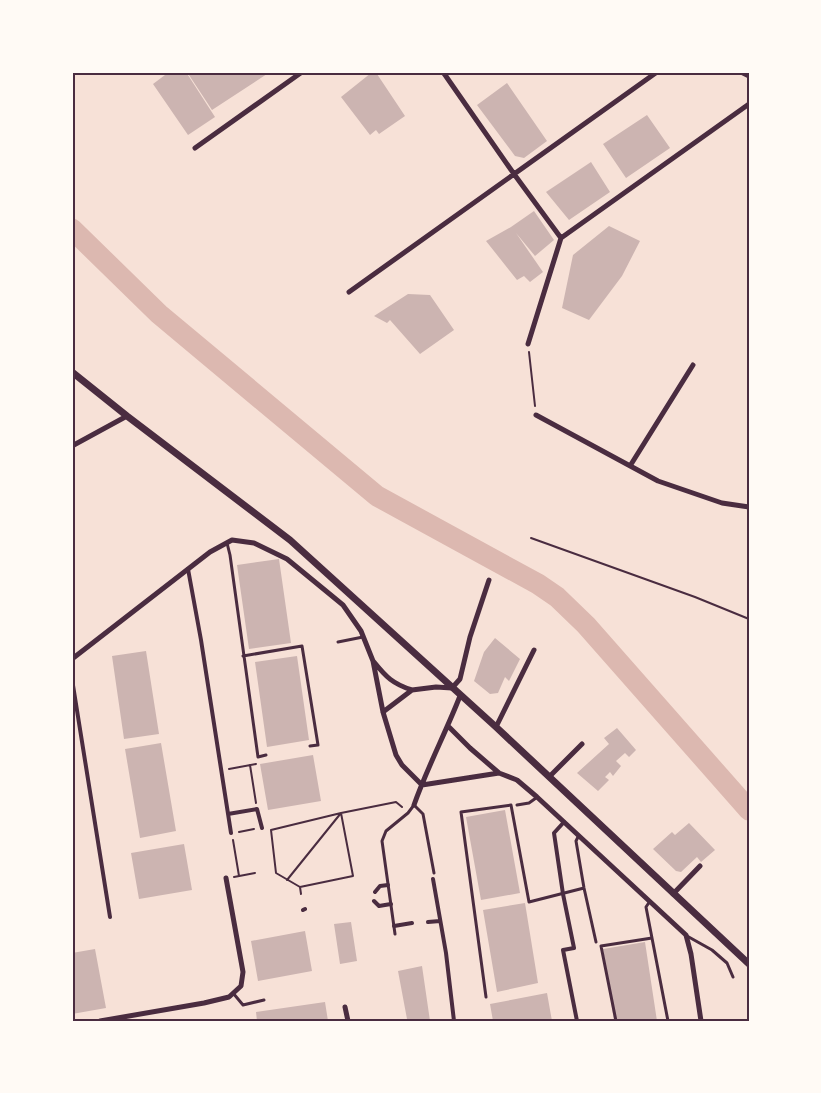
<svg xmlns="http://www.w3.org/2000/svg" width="821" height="1093" font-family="Rubik,sans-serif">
<rect width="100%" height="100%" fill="#f7e1d7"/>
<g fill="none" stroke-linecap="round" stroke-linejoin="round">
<path stroke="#dcb8b0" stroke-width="21" d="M 72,229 L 159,314 L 377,496 L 538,584 L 557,597 L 586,625 L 749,810"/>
</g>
<path fill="#ccb4b1" d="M 169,72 L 186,72 L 215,117 L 188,135 L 153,84 Z
M 187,72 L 270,72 L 212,110 Z
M 371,73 L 377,74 L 405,116 L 379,134 L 376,130 L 370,135 L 341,97 Z
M 507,83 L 547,141 L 524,158 L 515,156 L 477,105 Z
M 647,115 L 670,148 L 626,178 L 603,144 Z
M 591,162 L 610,192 L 569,220 L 546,192 Z
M 534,211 L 554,240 L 535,256 L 516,233 L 543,272 L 530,282 L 524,276 L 517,280 L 486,241 L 511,227 Z
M 609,226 L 640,241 L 622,276 L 589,320 L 562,308 L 573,255 Z
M 408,294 L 430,295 L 454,330 L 420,354 L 390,320 L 387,323 L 374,316 Z
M 279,559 L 291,643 L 249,649 L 237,565 Z
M 495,638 L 520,659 L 509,681 L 505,677 L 498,693 L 490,694 L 474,681 L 484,652 Z
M 146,651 L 159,734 L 124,739 L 112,656 Z
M 297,656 L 309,740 L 267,747 L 255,662 Z
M 617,728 L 636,750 L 629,757 L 625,753 L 616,761 L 621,766 L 613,776 L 610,772 L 605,777 L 609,780 L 598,791 L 577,773 L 609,744 L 604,738 Z
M 161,743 L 176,831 L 140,838 L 125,749 Z
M 313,755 L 321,801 L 268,810 L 260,764 Z
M 505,810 L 520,893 L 481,900 L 466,817 Z
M 689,823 L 715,850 L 701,862 L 697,857 L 681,872 L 676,871 L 653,849 L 672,832 L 675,835 Z
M 184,844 L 192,890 L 139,899 L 131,853 Z
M 525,903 L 538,983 L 497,992 L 483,910 Z
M 351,922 L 357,961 L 340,964 L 334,924 Z
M 305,931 L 312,971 L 258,981 L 251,941 Z
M 645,942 L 657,1021 L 614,1021 L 603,949 Z
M 95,949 L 106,1008 L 72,1014 L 72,953 Z
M 422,966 L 430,1021 L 402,1021 L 407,1019 L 398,971 Z
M 547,993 L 552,1021 L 493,1021 L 490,1004 Z
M 325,1002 L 328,1021 L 257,1021 L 256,1012 Z"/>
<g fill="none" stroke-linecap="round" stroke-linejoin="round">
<path stroke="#4a2c40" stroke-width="2" d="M 529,352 L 535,406
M 531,538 L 695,597 L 749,619
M 250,765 L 256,803
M 229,769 L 256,764
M 341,813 L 353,876 L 300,887 L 276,873 L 271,830 Z
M 239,832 L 254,829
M 233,840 L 239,876
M 234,877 L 255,873
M 287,880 L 341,813 L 396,802 L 402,807
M 300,887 L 301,894"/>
<path stroke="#4a2c40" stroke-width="3" d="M 227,543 L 230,555 L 258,757 L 266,755
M 338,642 L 363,637
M 243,656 L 302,646 L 318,745 L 310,746
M 517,805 L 529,803 L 536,798
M 578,837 L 576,841 L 584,888 L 596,942
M 650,901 L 646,907 L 668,1021
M 395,934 L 382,841 L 386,831 L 408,813 L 414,805 L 423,814 L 434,873
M 687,936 L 712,950 L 727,963 L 733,977
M 233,993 L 243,1005 L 264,1000
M 486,997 L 461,812 L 511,805 L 529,902 L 584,888
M 616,1021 L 601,946 L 652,938"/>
<path stroke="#4a2c40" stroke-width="4" d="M 188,569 L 201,640 L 231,833
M 72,679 L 110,917
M 228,814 L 257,809 L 262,828
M 564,822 L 554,833 L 563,894 L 574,948 L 563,950 L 577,1021
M 433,879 L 446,953 L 454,1021
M 375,892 L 380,886 L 388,885
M 374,901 L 379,906 L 391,904
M 303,910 L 305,909
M 428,922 L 440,921
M 394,926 L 412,923"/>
<path stroke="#4a2c40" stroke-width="5" d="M 443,72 L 514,174 L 561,238
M 741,72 L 749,76
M 195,148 L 302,72
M 349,292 L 657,72
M 528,344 L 561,238 L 749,104
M 536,415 L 658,481 L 722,503 L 749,507
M 72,446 L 127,416
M 630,466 L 693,365
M 72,659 L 210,552 L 232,540 L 254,543 L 287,559 L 343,605 L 361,631 L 373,661 L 383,712 L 396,755 L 402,765 L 422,785
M 374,662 C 386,677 393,684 412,690
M 383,712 L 412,690 L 436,687 L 452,688 L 460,679 L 470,637 L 489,580
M 448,726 L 470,748 L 499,773
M 496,727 L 534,650
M 549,777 L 582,744
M 422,785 L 499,773 L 517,780 L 537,797 L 686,935 L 691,954 L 701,1021
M 414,805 C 427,768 446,732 460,696
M 673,894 L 700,866
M 345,1007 L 348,1021
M 100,1021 L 204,1003 L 229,997 L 241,986 L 243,972 L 226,878"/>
<path stroke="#4a2c40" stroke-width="7" d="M 72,372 L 127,416 L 290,540 L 496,727 L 749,964"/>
</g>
<rect width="821" height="1093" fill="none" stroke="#fffaf5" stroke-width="147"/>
<rect x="74" y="74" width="674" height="946" fill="none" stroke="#4a2c40" stroke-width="2"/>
</svg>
